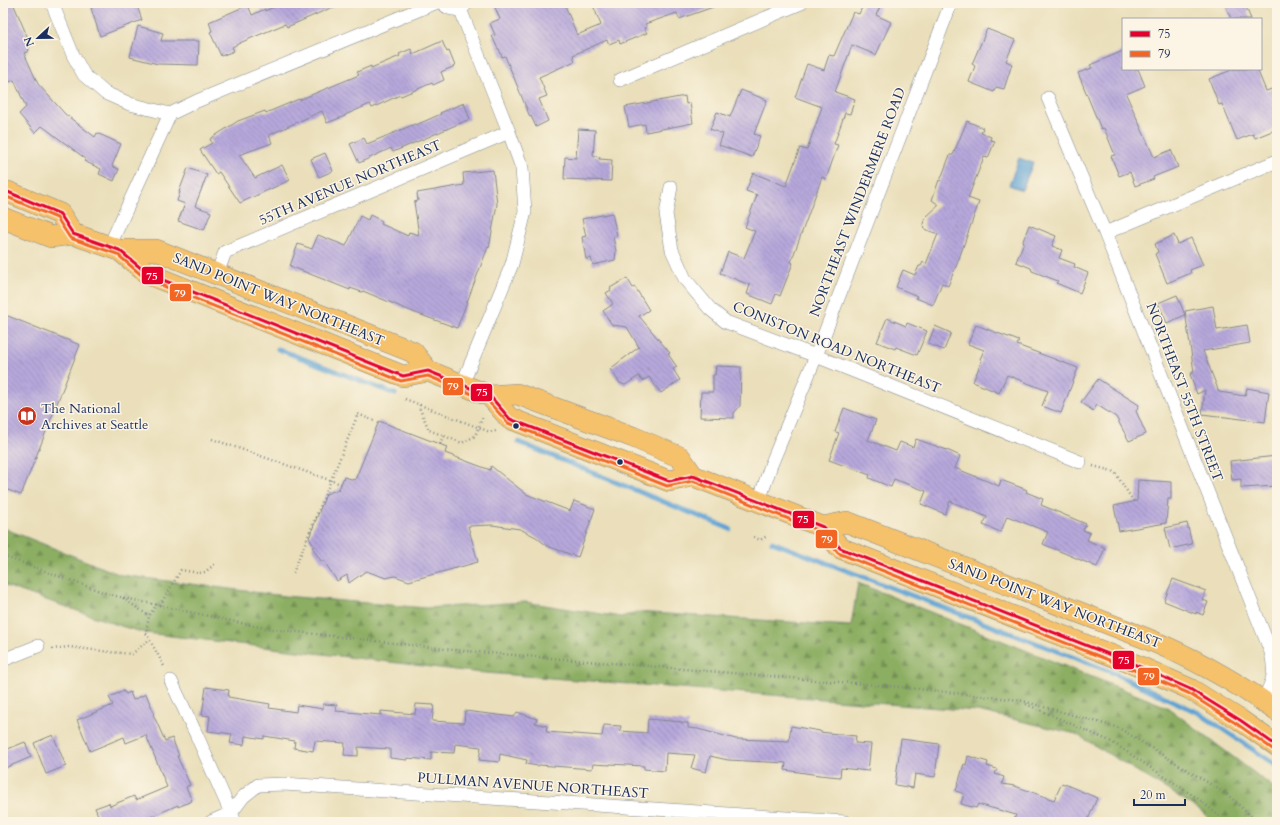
<svg xmlns="http://www.w3.org/2000/svg" width="1280" height="825" font-family="Cardo,serif">
<defs>
<pattern id="forest-firs" width="22" height="20" patternUnits="userSpaceOnUse"><rect width="22" height="20" fill="#8cae62"/><path d="M5 1l3.5 6h-7zM16 11l3.5 6h-7z" fill="#728e54"/></pattern>
<pattern id="building-back-hatch" width="6" height="6" patternUnits="userSpaceOnUse"><rect width="6" height="6" fill="#b7a8db"/><path d="M-1 5l2 2M0 0l6 6M5-1l2 2" fill="none" stroke="#9489b5"/></pattern>
</defs>
<rect width="100%" height="100%" fill="#fcf5e5"/>
<filter id="ink" filterUnits="userSpaceOnUse"><feTurbulence type="fractalNoise" baseFrequency=".025" numOctaves="2"/><feDisplacementMap in="SourceGraphic" scale="8" xChannelSelector="R" yChannelSelector="G"/><feConvolveMatrix kernelMatrix="1 2 1 2 8 2 1 2 1" color-interpolation-filters="sRGB"/></filter>
<filter id="wash" filterUnits="userSpaceOnUse"><feTurbulence type="fractalNoise" baseFrequency=".012" numOctaves="4" result="noise"/><feDisplacementMap in="SourceGraphic" scale="16" xChannelSelector="R" yChannelSelector="G"/><feGaussianBlur stdDeviation="0.9" result="paint"/><feColorMatrix in="noise" values="0 0 0 0 0 0 0 0 0 0 0 0 0 0 0 0 0 1.4 0 .05"/><feComposite in="paint" operator="in"/></filter>
<g filter="url(#wash)">
<rect width="100%" height="100%" fill="#eadfba"/>
<path fill="url(#forest-firs)" stroke="#546e60" d="M 3,528 L 121,575 L 284,596 L 426,608 L 525,602 L 621,617 L 637,612 L 851,626 L 858,583 L 1167,707 L 1277,790 L 1277,822 L 1213,822 L 1199,809 L 1076,734 L 978,711 L 473,672 L 146,633 L 124,627 L 3,585 Z"/>
<path fill="#5ea2d3" stroke="#3c6898" d="M 1019,158 L 1033,163 L 1022,190 L 1009,185 Z"/>
<g fill="none" stroke-linecap="round" stroke-linejoin="round">
<path stroke="#5ea2d3" stroke-width="5" d="M 278,349 L 395,394
M 518,442 L 730,529
M 772,542 L 1109,671 L 1199,713 L 1277,766"/>
</g>
<g id="blocks">
<path fill="url(#building-back-hatch)" d="M 3,3 L 13,3 L 30,43 L 28,43 L 30,47 L 28,48 L 29,51 L 24,53 L 38,84 L 65,114 L 95,137 L 97,133 L 121,144 L 112,166 L 119,169 L 114,181 L 99,174 L 101,169 L 84,161 L 86,159 L 42,126 L 35,133 L 19,114 L 26,107 L 14,80 L 7,83 L 3,73 Z
M 106,3 L 136,3 L 142,20 L 100,36 L 91,8 Z
M 283,3 L 342,3 L 287,27 L 285,24 L 242,42 L 232,47 L 234,51 L 221,56 L 210,32 L 212,31 L 209,22 L 248,5 L 252,15 L 265,9 L 265,11 Z
M 493,3 L 564,3 L 577,35 L 601,25 L 592,3 L 616,3 L 618,8 L 628,3 L 719,3 L 719,5 L 679,19 L 677,13 L 645,24 L 647,27 L 644,28 L 647,33 L 620,44 L 619,40 L 609,44 L 607,40 L 573,55 L 575,61 L 539,77 L 547,96 L 539,99 L 548,121 L 536,127 L 531,116 L 530,117 L 505,56 L 502,57 L 499,49 L 498,49 L 492,36 L 495,35 L 490,23 L 500,19 Z
M 864,3 L 882,3 L 876,15 L 891,22 L 876,55 L 852,45 L 835,92 L 855,99 L 850,114 L 845,113 L 834,144 L 838,145 L 826,179 L 822,177 L 791,262 L 793,263 L 780,296 L 776,294 L 772,304 L 747,294 L 750,285 L 720,273 L 728,252 L 744,258 L 755,231 L 745,227 L 757,195 L 746,191 L 753,173 L 786,186 L 800,148 L 807,150 L 822,107 L 795,97 L 807,64 L 824,70 L 829,55 L 834,56 L 853,12 L 859,14 Z
M 1236,3 L 1244,3 L 1251,19 L 1231,19 L 1226,7 Z
M 138,26 L 163,33 L 161,41 L 199,41 L 198,65 L 158,64 L 130,57 Z
M 987,29 L 1015,40 L 1006,61 L 1012,64 L 1004,89 L 996,87 L 994,92 L 969,82 L 975,66 L 972,64 Z
M 442,41 L 447,52 L 449,51 L 455,66 L 441,72 L 444,80 L 433,85 L 432,83 L 401,96 L 400,95 L 372,108 L 370,104 L 345,115 L 345,116 L 327,123 L 322,111 L 269,135 L 272,143 L 239,155 L 255,178 L 282,165 L 290,180 L 240,203 L 219,172 L 216,174 L 200,150 L 212,143 L 210,139 L 238,121 L 265,111 L 266,113 L 299,99 L 299,100 L 359,75 L 357,72 L 371,66 L 371,68 L 400,56 L 399,54 L 411,49 L 413,54 Z
M 1123,51 L 1123,69 L 1138,69 L 1145,86 L 1126,94 L 1154,157 L 1171,150 L 1178,167 L 1153,177 L 1154,179 L 1135,186 L 1130,172 L 1119,176 L 1111,156 L 1115,155 L 1104,128 L 1101,129 L 1078,73 L 1092,68 L 1090,65 Z
M 1234,69 L 1257,69 L 1266,91 L 1277,87 L 1277,129 L 1255,138 L 1253,134 L 1237,140 L 1222,104 L 1219,105 L 1209,79 Z
M 741,90 L 767,100 L 754,134 L 760,136 L 752,157 L 719,145 L 723,134 L 710,129 L 717,112 L 730,117 Z
M 685,96 L 686,104 L 690,103 L 693,123 L 646,132 L 645,124 L 629,127 L 625,107 Z
M 464,103 L 470,119 L 393,152 L 391,148 L 359,163 L 350,144 L 364,138 L 367,144 L 415,124 L 416,125 L 441,114 L 440,113 Z
M 967,121 L 983,128 L 981,133 L 991,137 L 990,140 L 995,141 L 988,158 L 984,157 L 968,198 L 979,202 L 957,264 L 948,286 L 942,283 L 933,305 L 916,298 L 917,296 L 896,287 L 903,270 L 915,275 L 919,266 L 921,266 L 923,262 L 926,264 L 938,234 L 924,229 L 923,224 L 925,218 L 939,205 L 932,200 L 939,180 L 940,181 L 950,155 L 953,155 Z
M 578,129 L 595,130 L 593,156 L 600,157 L 599,159 L 612,160 L 611,181 L 564,179 L 565,157 L 576,158 Z
M 325,153 L 333,171 L 319,177 L 311,159 Z
M 188,168 L 207,175 L 195,206 L 211,212 L 204,230 L 178,221 L 185,204 L 177,201 L 180,192 L 179,192 Z
M 493,170 L 497,204 L 489,248 L 488,247 L 457,328 L 413,312 L 363,291 L 362,292 L 350,288 L 350,290 L 290,266 L 298,244 L 312,249 L 318,235 L 346,246 L 360,216 L 368,220 L 370,215 L 382,221 L 381,224 L 408,236 L 409,232 L 419,235 L 414,202 L 418,201 L 417,193 L 464,185 L 463,173 Z
M 612,213 L 617,236 L 613,237 L 616,251 L 615,260 L 593,265 L 591,258 L 586,259 L 582,237 L 586,236 L 582,219 Z
M 1029,225 L 1056,236 L 1052,246 L 1062,250 L 1059,258 L 1075,264 L 1074,267 L 1088,273 L 1080,293 L 1056,283 L 1058,281 L 1032,271 L 1031,268 L 1016,262 L 1024,242 L 1023,241 Z
M 1174,235 L 1178,244 L 1191,238 L 1203,265 L 1190,270 L 1191,273 L 1167,283 L 1155,254 L 1158,252 L 1155,244 Z
M 627,278 L 633,288 L 635,287 L 649,310 L 639,316 L 670,353 L 668,354 L 677,367 L 673,369 L 680,380 L 661,393 L 649,377 L 642,381 L 639,376 L 625,385 L 620,383 L 610,369 L 639,347 L 627,327 L 612,325 L 603,311 L 613,304 L 606,293 L 611,290 L 610,288 Z
M 1177,295 L 1185,315 L 1167,323 L 1158,303 Z
M 1213,306 L 1217,330 L 1247,325 L 1250,343 L 1203,351 L 1219,392 L 1245,396 L 1247,388 L 1269,392 L 1265,422 L 1202,414 L 1205,390 L 1197,394 L 1190,374 L 1194,372 L 1185,311 Z
M 3,314 L 80,345 L 21,495 L 3,488 Z
M 887,318 L 906,326 L 907,323 L 927,331 L 917,355 L 896,347 L 895,349 L 877,342 Z
M 976,325 L 1019,341 L 1017,345 L 1078,368 L 1061,413 L 1042,406 L 1048,391 L 1007,375 L 999,393 L 973,382 L 982,360 L 980,359 L 984,350 L 968,344 Z
M 935,326 L 951,333 L 944,350 L 928,344 Z
M 716,366 L 741,367 L 740,406 L 734,413 L 734,418 L 700,417 L 701,392 L 713,392 L 713,375 L 715,375 Z
M 1098,379 L 1139,405 L 1136,411 L 1146,434 L 1129,441 L 1116,417 L 1097,405 L 1093,411 L 1081,402 Z
M 844,408 L 876,420 L 868,440 L 896,451 L 900,442 L 913,447 L 916,439 L 947,450 L 960,456 L 955,468 L 999,486 L 1001,480 L 1027,490 L 1026,492 L 1043,499 L 1041,505 L 1086,524 L 1083,530 L 1090,533 L 1087,540 L 1105,548 L 1097,567 L 1043,544 L 1048,532 L 1007,516 L 1001,532 L 983,525 L 987,517 L 950,501 L 945,514 L 921,504 L 926,491 L 894,479 L 891,487 L 869,478 L 870,475 L 829,460 L 839,433 L 835,432 Z
M 379,421 L 447,447 L 445,453 L 490,470 L 491,466 L 526,494 L 570,511 L 574,501 L 595,509 L 578,557 L 547,546 L 536,537 L 520,529 L 492,525 L 468,526 L 478,562 L 409,581 L 395,576 L 386,578 L 366,571 L 349,583 L 347,575 L 337,581 L 324,561 L 321,561 L 312,547 L 314,546 L 309,538 L 326,494 L 339,489 L 344,477 L 355,480 Z
M 1277,456 L 1277,486 L 1241,488 L 1241,479 L 1232,480 L 1230,461 Z
M 1138,480 L 1171,482 L 1171,499 L 1168,499 L 1166,523 L 1119,531 L 1114,506 L 1137,501 Z
M 1187,523 L 1192,544 L 1170,549 L 1165,528 Z
M 1173,579 L 1206,591 L 1203,600 L 1208,602 L 1203,615 L 1196,612 L 1196,614 L 1164,601 Z
M 206,687 L 229,690 L 228,697 L 270,704 L 269,708 L 296,712 L 297,705 L 323,709 L 323,704 L 337,705 L 336,711 L 381,715 L 381,711 L 415,714 L 416,704 L 434,705 L 432,721 L 464,723 L 465,711 L 514,717 L 517,712 L 537,719 L 535,723 L 547,726 L 546,732 L 602,736 L 604,725 L 621,726 L 620,731 L 647,733 L 648,719 L 682,722 L 682,723 L 688,723 L 688,728 L 698,729 L 736,739 L 789,741 L 791,726 L 820,731 L 820,732 L 856,736 L 855,743 L 871,744 L 868,771 L 841,768 L 840,777 L 819,775 L 785,770 L 786,763 L 728,760 L 710,756 L 706,772 L 691,768 L 695,755 L 666,753 L 665,771 L 644,769 L 644,766 L 610,764 L 610,765 L 593,764 L 592,769 L 539,765 L 538,766 L 526,764 L 527,760 L 500,754 L 499,762 L 479,760 L 481,747 L 455,744 L 454,753 L 431,752 L 431,760 L 407,758 L 407,760 L 390,758 L 390,749 L 358,747 L 358,756 L 344,755 L 345,743 L 315,741 L 313,751 L 294,748 L 295,741 L 264,736 L 264,739 L 245,736 L 244,745 L 230,743 L 232,734 L 208,731 L 210,716 L 202,715 Z
M 124,691 L 126,694 L 130,692 L 133,700 L 146,694 L 154,713 L 153,714 L 165,741 L 172,738 L 179,756 L 177,756 L 190,785 L 186,787 L 192,801 L 178,807 L 178,805 L 139,822 L 101,822 L 95,808 L 109,803 L 110,806 L 134,796 L 136,800 L 167,787 L 146,735 L 126,743 L 124,737 L 90,751 L 77,720 L 113,705 L 109,697 Z
M 53,735 L 66,766 L 46,774 L 34,743 Z
M 901,739 L 939,744 L 935,777 L 915,774 L 913,788 L 895,785 Z
M 25,742 L 31,757 L 3,769 L 3,751 Z
M 968,756 L 988,762 L 987,766 L 997,769 L 995,774 L 1004,777 L 1002,784 L 1015,786 L 1054,800 L 1062,783 L 1097,798 L 1087,822 L 1013,822 L 1016,815 L 978,804 L 976,808 L 961,804 L 964,794 L 956,791 L 964,764 L 966,765 Z"/>
</g>
</g>
<g filter="url(#ink)">
<use href="#blocks" fill-opacity="0" stroke="#82878c" stroke-width="1"/>
<g fill="none" stroke-linecap="round" stroke-linejoin="round">
<g stroke="#82878c" stroke-width="14">
<path id="minor" d="M 52,3 L 73,55 L 84,75 L 105,93 L 130,104 L 170,114 L 109,247
M 442,3 C 450,11 460,12 467,3
M 460,9 L 509,132 L 522,168 L 525,212 L 512,264 L 462,385
M 620,80 L 801,3
M 1048,98 L 1105,233 L 1271,652 C 1276,674 1273,681 1263,701
M 170,114 L 197,101 L 435,3
M 671,187 L 666,214 L 672,250 L 685,279 L 710,309 L 726,322 L 816,356 L 1080,462
M 1105,233 L 1277,161
M 217,274 L 225,252 L 509,132
M 759,501 L 771,465 L 816,356 L 951,3
M 3,660 L 38,646
M 171,681 L 197,736 L 235,822
M 211,822 L 231,813 L 243,797 L 258,785 L 284,784 L 845,822"/>
</g>
<g stroke="#82878c" stroke-width="22">
<path id="primary" d="M 3,193 L 8,192 L 60,214 L 73,234
M 3,218 L 51,237 L 73,234 L 119,250 L 156,250 L 413,352 L 428,371 L 490,396 L 517,394 L 633,437 L 680,457 L 693,476
M 119,250 L 148,274 L 403,376 L 428,371
M 490,396 L 510,419 L 514,420 L 669,481 L 693,476 L 778,509 L 823,527 L 840,548 L 1136,665 L 1190,689 L 1240,720 L 1277,746
M 823,527 L 847,522 L 1145,638 C 1192,657 1236,682 1277,711"/>
</g>
<path stroke="#82878c" stroke-width="2.5" stroke-dasharray="1 3" stroke-linecap="butt" d="M 405,399 L 490,432 L 496,431
M 420,405 L 419,407 L 429,430 L 462,443 L 475,436 L 483,416
M 212,439 L 341,484
M 440,444 L 443,436
M 1093,466 L 1112,471 L 1116,474 L 1134,502
M 754,537 L 760,540 L 767,536
M 3,556 L 111,595 L 264,628 L 454,650 L 900,687 L 1019,700 L 1119,728 L 1228,795 L 1257,822
M 293,573 L 358,414 L 374,421
M 123,598 L 149,616
M 157,604 L 149,616 L 146,633 L 165,668
M 160,605 L 181,570 L 199,573 L 205,572 L 215,564
M 52,649 L 69,647 L 110,652 L 132,654 L 150,639
M 1026,704 L 1112,742 L 1200,800 L 1226,822"/>
<use href="#minor" stroke="#fff" stroke-width="13"/>
<use href="#primary" stroke="#f5c16b" stroke-width="21"/>
<g stroke="#fcf5e5" stroke-width="6">
<path id="bus-1" d="M 3,193 L 8,192 L 60,214 L 73,234 L 119,250 L 148,274 L 403,376 L 428,371 L 490,396 L 510,419 L 669,481 L 693,476 L 778,509 L 823,527 L 840,548 L 1136,665 L 1190,689 L 1240,720 L 1277,746"/>
</g>
<g stroke="#fcf5e5" stroke-width="6">
<path id="bus-2" d="M 4,198 L 7,197 L 57,218 L 70,238 L 117,254 L 146,279 L 401,381 L 428,376 L 487,400 L 508,423 L 667,486 L 693,481 L 776,514 L 820,531 L 838,553 L 1134,670 L 1188,693 L 1237,724 L 1274,750"/>
</g>
<use href="#bus-1" stroke="#e4002b" stroke-width="3"/>
<use href="#bus-2" stroke="#f26522" stroke-width="3"/>
</g>
</g>
<defs>
<g id="library-disc" transform="scale(1)"><circle r="9.5" fill="#c8321e" stroke="#fcf5e5"/><path d="M-6-4Q-3-5.5-.7-3.5V5Q-3 3-6 4ZM6-4Q3-5.5 .7-3.5V5Q3 3 6 4Z" fill="#fff"/></g>
</defs>
<g fill-rule="evenodd">
<use href="#library-disc" x="27" y="416"/>
</g>
<g fill="#1b2f5e" stroke="#fcf5e5" stroke-width="1.5">
<circle cx="516" cy="426" r="3.5"/>
<circle cx="620" cy="462" r="3.5"/>
</g>
<g text-anchor="middle" stroke-width="3" stroke-linejoin="round" paint-order="stroke">
<g font-size="14" fill="#1b2f5e" stroke="#fcf5e5">
<text transform="translate(350 182) rotate(-23)" y="5">55TH AVENUE NORTHEAST</text>
<text transform="translate(857 202) rotate(-69)" y="5">NORTHEAST WINDERMERE ROAD</text>
<text transform="translate(279 299) rotate(22)" y="5">SAND POINT WAY NORTHEAST</text>
<text transform="translate(837 347) rotate(22)" y="5">CONISTON ROAD NORTHEAST</text>
<text transform="translate(1185 392) rotate(69)" y="5">NORTHEAST 55TH STREET</text>
<text transform="translate(1055 603) rotate(21)" y="5">SAND POINT WAY NORTHEAST</text>
<text transform="translate(533 785) rotate(4)" y="5">PULLMAN AVENUE NORTHEAST</text>
</g>
<g font-size="14" fill="#1b2f5e" stroke="#fcf5e5" text-anchor="start">
<text x="41" y="413">The National<tspan x="41" dy="16">Archives at Seattle</tspan></text>
</g>
</g>
<g stroke="#fcf5e5" stroke-width="1.5">
<rect x="141" y="266" width="23" height="19" rx="4" fill="#e4002b"/>
<rect x="169" y="283" width="23" height="19" rx="4" fill="#f26522"/>
<rect x="442" y="377" width="22" height="19" rx="4" fill="#f26522"/>
<rect x="470" y="383" width="23" height="19" rx="4" fill="#e4002b"/>
<rect x="792" y="510" width="23" height="19" rx="4" fill="#e4002b"/>
<rect x="815" y="529" width="23" height="20" rx="4" fill="#f26522"/>
<rect x="1112" y="650" width="23" height="20" rx="4" fill="#e4002b"/>
<rect x="1137" y="667" width="23" height="19" rx="4" fill="#f26522"/>
</g>
<g font-size="11" text-anchor="middle" font-weight="bold" fill="#fff">
<text x="152" y="280">75</text>
<text x="180" y="297">79</text>
<text x="453" y="390">79</text>
<text x="482" y="396">75</text>
<text x="803" y="523">75</text>
<text x="827" y="543">79</text>
<text x="1124" y="664">75</text>
<text x="1149" y="680">79</text>
</g>
<rect width="1280" height="825" fill="none" stroke="#fcf5e5" stroke-width="16"/>
<rect x="1122" y="18" width="140" height="52" fill="#fcf5e5" stroke="#a2a6af"/>
<rect x="1130" y="31" width="20" height="6" fill="#e4002b" stroke="#a2a6af"/>
<text x="1158" y="38" font-size="12" fill="#1b2f5e">75</text>
<rect x="1130" y="51" width="20" height="6" fill="#f26522" stroke="#a2a6af"/>
<text x="1158" y="58" font-size="12" fill="#1b2f5e">79</text>
<g transform="translate(38 38) rotate(248)" stroke="#fcf5e5" stroke-width="3" paint-order="stroke">
<path d="M0-3L7 15L0 10L-7 15Z" fill="#1b2f5e"/>
<text y="-6" font-size="11" font-weight="bold" text-anchor="middle" fill="#1b2f5e">N</text>
</g>
<path d="M1134 799v6h51v-6" fill="none" stroke="#1b2f5e" stroke-width="2"/>
<text x="1140" y="799" font-size="12" fill="#1b2f5e" stroke="#fcf5e5" stroke-width="3" paint-order="stroke">20 m</text>
</svg>
